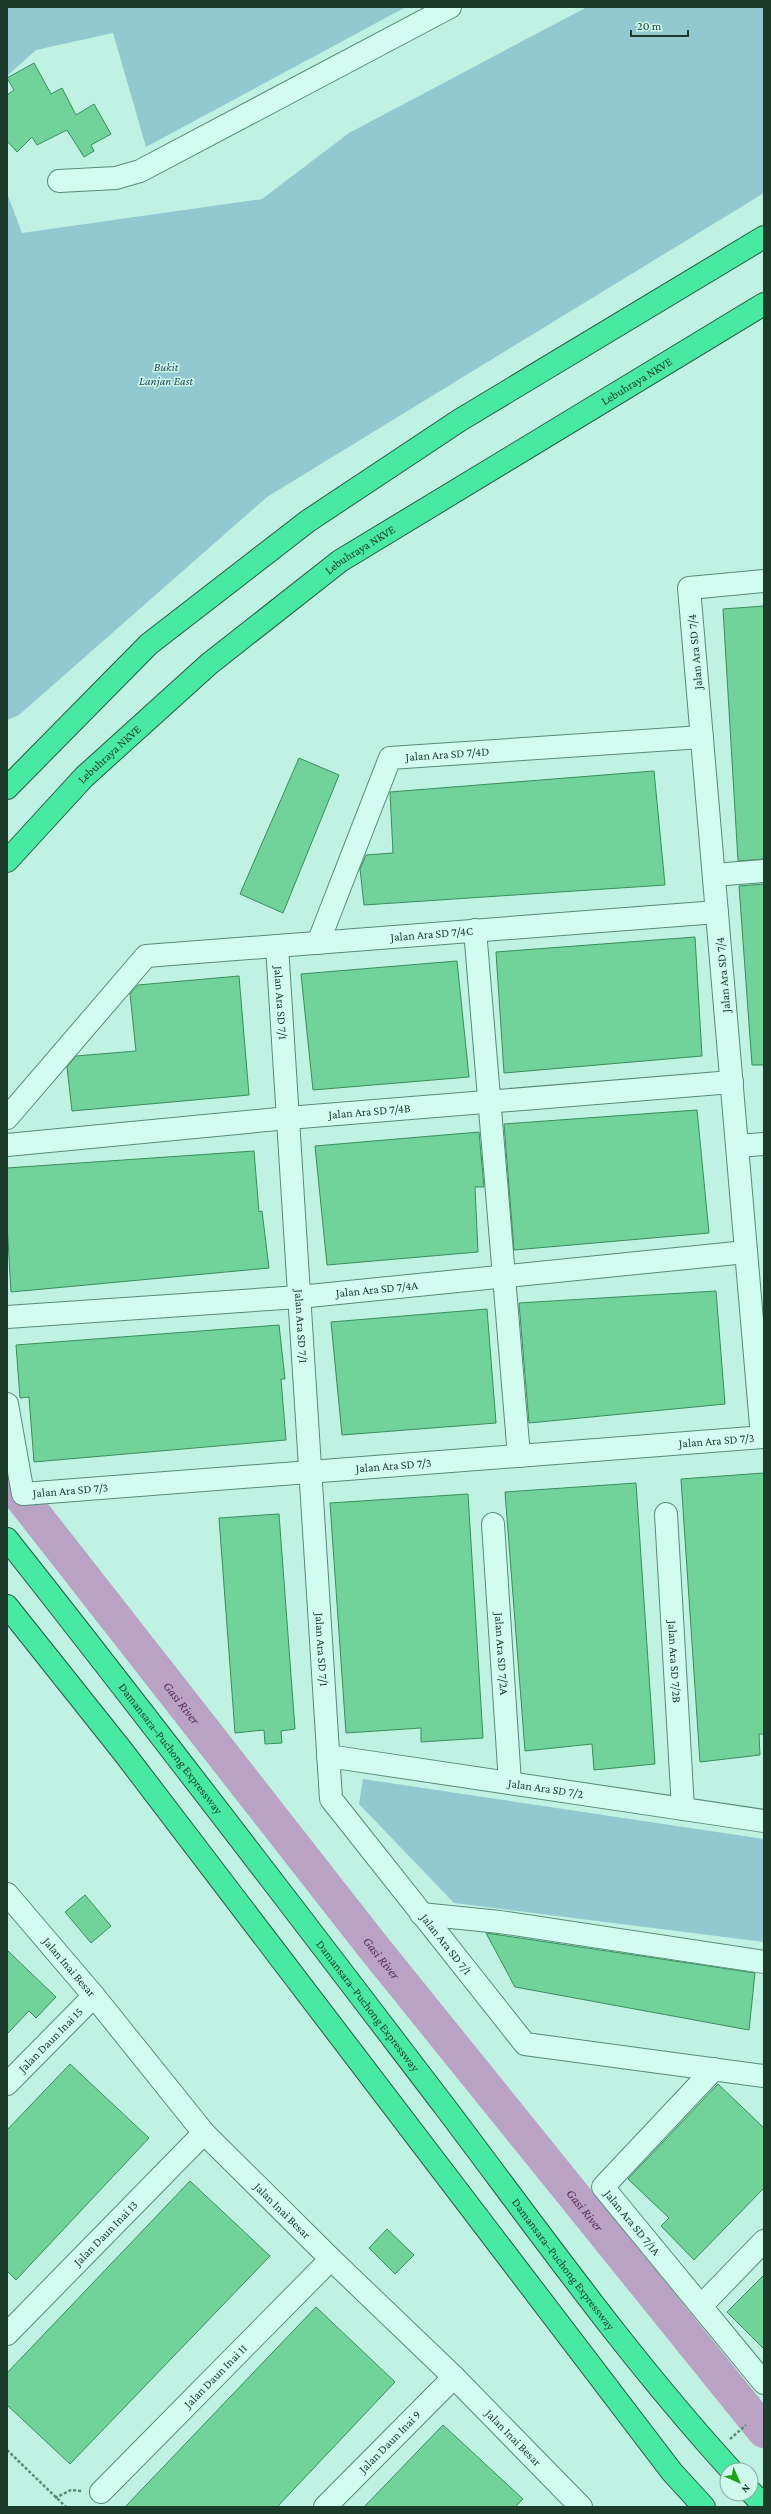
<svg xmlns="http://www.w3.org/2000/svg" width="771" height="2514" font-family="'Crimson Pro',serif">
<rect width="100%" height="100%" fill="#bff2e3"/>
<path fill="#92c9d0" d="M 7,7 L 406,7 L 146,147 L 113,33 L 36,50 L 7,76 Z
M 587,7 L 764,7 L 764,193 L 267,497 L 19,715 L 7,720 L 7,193 L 22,233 L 262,199 L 349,133 Z
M 363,1779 L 764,1839 L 764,1942 L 454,1903 L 359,1804 Z"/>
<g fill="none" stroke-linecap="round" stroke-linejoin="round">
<path stroke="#b9a2c3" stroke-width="34" id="s1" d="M 7,1479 L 374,1948 L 764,2431"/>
</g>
<path fill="#71d39a" stroke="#398d5b" d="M 34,63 L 51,94 L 62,88 L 76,115 L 94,104 L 111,134 L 91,145 L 94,151 L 84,157 L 67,130 L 37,145 L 32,137 L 17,152 L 7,141 L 7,95 L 14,90 L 7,78 Z
M 764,606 L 764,859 L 738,861 L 723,609 Z
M 299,758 L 339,775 L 283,913 L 240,894 Z
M 654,771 L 665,885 L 364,905 L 360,869 L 366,855 L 393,853 L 390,792 Z
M 764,884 L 764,1065 L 752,1065 L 739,886 Z
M 695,937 L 702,1056 L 504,1073 L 496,952 Z
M 457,961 L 469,1077 L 313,1090 L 301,974 Z
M 239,976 L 249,1095 L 72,1111 L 67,1067 L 76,1056 L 136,1051 L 130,994 L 138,985 Z
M 697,1110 L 709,1233 L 514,1250 L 504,1124 Z
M 479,1132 L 484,1187 L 475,1187 L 478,1252 L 327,1265 L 315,1146 Z
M 254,1151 L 259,1212 L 262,1211 L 269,1268 L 11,1292 L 7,1223 L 7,1168 Z
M 716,1291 L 725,1404 L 529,1423 L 519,1303 Z
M 487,1309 L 496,1423 L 342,1435 L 331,1322 Z
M 279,1325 L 285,1379 L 281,1379 L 286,1440 L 34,1462 L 29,1397 L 20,1398 L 16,1345 Z
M 764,1473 L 764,1734 L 759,1734 L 760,1755 L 700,1762 L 681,1479 Z
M 636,1483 L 655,1764 L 594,1770 L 592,1744 L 525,1751 L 505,1492 Z
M 468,1494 L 483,1738 L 421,1742 L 421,1728 L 346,1733 L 330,1503 Z
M 279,1514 L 295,1729 L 281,1731 L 282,1743 L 265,1744 L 264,1730 L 235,1733 L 219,1518 Z
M 85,1895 L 111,1926 L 91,1943 L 65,1912 Z
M 486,1933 L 755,1973 L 749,2030 L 515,1987 Z
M 7,1950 L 56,1997 L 36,2018 L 29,2011 L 7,2034 Z
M 70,2064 L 149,2138 L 16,2280 L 7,2271 L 7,2130 Z
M 718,2084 L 764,2128 L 764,2188 L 694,2260 L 661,2226 L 669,2218 L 628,2179 Z
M 190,2181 L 270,2256 L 70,2464 L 7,2405 L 7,2373 Z
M 387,2229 L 414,2255 L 395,2274 L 369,2248 Z
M 764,2275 L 764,2349 L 727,2312 Z
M 316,2307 L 395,2382 L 277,2507 L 125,2507 Z
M 443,2425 L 523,2499 L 515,2507 L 364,2507 Z"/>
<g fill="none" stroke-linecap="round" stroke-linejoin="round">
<g stroke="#568c73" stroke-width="24">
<g id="minor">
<path d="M 59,181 L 116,178 L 140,171 L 450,7"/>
<path d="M 714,875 L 764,871"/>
<path d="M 475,930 L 519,1456"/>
<path id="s2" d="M 318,943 L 390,758 L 702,737"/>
<path id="s3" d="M 277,946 L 331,1799 L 525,2044 L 764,2076"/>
<path id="s4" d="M 7,1118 L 146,956 L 717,912"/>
<path id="s5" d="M 7,1145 L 288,1118 L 732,1082"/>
<path d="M 738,1146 L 764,1144"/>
<path id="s6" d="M 7,1317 L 299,1297 L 746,1252"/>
<path id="s7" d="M 7,1404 L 23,1494 L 764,1437"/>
<path d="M 762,1437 L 689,588 L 764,581"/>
<path id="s8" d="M 666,1514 L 683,1809"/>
<path id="s9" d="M 493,1524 L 510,1783"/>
<path id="s10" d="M 328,1756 L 764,1821"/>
<path id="s11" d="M 7,1894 L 94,1996 L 204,2133 L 331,2259 L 454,2377 L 581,2507"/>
<path d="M 421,1914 L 500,1922 L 764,1962"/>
<path id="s12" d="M 714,2069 L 603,2187 L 764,2383"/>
<path id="s13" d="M 7,2084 L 94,1996"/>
<path d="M 701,2306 L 764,2241"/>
<path id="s14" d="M 7,2334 L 204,2133"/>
<path id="s15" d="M 101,2492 L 331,2259"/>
<path id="s16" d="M 325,2507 L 454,2377"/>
</g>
</g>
<g stroke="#2a5940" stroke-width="24">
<g id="highway">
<path d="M 7,788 L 149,644 L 308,521 L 460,420 L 764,237"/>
<path id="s17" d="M 7,861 L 84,777 L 209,664 L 340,561 L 764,304"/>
<path id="s18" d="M 7,1539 C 155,1726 300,1917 445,2107 C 538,2230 627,2356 731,2470"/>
<path d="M 7,1606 L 124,1753 L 672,2472 L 704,2507"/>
<path d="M 751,2492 L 764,2506"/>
</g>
</g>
<path stroke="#568c73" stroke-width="2.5" stroke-dasharray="3 2" stroke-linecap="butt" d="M 730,2439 L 746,2425
M 7,2450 L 66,2507
M 55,2498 L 71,2490 L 82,2491"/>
<use href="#minor" stroke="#d3fcf0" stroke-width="22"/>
<use href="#highway" stroke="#47e9a3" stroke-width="22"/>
</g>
<g text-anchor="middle" stroke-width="3" stroke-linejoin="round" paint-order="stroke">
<g font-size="12" font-style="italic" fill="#204a58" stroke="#cff8ed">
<text x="166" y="371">Bukit<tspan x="166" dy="14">Lanjan East</tspan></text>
</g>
<g font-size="12" fill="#1b3a2a" stroke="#cff8ed">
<text dy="4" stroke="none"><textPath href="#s17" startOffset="796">Lebuhraya NKVE</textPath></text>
<text dy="4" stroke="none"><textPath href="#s17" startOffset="472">Lebuhraya NKVE</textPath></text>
<text transform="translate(695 652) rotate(-95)" y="4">Jalan Ara SD 7/4</text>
<text dy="4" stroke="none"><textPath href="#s17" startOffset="148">Lebuhraya NKVE</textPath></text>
<text dy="4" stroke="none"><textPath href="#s2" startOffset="256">Jalan Ara SD 7/4D</textPath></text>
<text dy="4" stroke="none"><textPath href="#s4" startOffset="500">Jalan Ara SD 7/4C</textPath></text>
<text transform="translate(723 975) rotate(-95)" y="4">Jalan Ara SD 7/4</text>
<text dy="4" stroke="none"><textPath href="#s3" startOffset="57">Jalan Ara SD 7/1</textPath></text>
<text dy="4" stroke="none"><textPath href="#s5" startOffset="364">Jalan Ara SD 7/4B</textPath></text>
<text dy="4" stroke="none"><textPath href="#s6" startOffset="371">Jalan Ara SD 7/4A</textPath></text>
<text dy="4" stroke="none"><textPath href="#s3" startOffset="381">Jalan Ara SD 7/1</textPath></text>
<text dy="4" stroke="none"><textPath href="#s7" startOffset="787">Jalan Ara SD 7/3</textPath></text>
<text dy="4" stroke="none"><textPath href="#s7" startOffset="463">Jalan Ara SD 7/3</textPath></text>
<text dy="4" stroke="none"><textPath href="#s7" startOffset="139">Jalan Ara SD 7/3</textPath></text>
<text dy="4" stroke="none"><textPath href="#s3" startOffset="705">Jalan Ara SD 7/1</textPath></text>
<text dy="4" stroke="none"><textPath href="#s9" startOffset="130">Jalan Ara SD 7/2A</textPath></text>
<text dy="4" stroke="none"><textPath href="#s8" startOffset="148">Jalan Ara SD 7/2B</textPath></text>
<text dy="4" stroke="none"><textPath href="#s18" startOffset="266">Damansara–Puchong Expressway</textPath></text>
<text dy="4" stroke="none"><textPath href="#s10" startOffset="220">Jalan Ara SD 7/2</textPath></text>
<text dy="4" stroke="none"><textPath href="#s3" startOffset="1040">Jalan Ara SD 7/1</textPath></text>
<text dy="4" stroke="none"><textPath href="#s11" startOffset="96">Jalan Inai Besar</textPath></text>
<text dy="4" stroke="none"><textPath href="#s18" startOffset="590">Damansara–Puchong Expressway</textPath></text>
<text dy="4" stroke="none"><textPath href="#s13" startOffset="62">Jalan Daun Inai 15</textPath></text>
<text dy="4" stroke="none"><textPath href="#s11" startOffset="420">Jalan Inai Besar</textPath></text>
<text dy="4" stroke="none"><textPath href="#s12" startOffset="208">Jalan Ara SD 7/1A</textPath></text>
<text dy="4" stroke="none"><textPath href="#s14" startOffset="141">Jalan Daun Inai 13</textPath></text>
<text dy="4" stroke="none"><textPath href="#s18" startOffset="914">Damansara–Puchong Expressway</textPath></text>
<text dy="4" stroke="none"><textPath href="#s15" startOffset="163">Jalan Daun Inai 11</textPath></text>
<text dy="4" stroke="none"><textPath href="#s11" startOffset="744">Jalan Inai Besar</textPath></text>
<text dy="4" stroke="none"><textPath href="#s16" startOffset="92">Jalan Daun Inai 9</textPath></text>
</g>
<g font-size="13" font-style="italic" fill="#58295b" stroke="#cff8ed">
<text dy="5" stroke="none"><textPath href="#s1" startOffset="284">Gasi River</textPath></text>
<text dy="5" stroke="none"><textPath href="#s1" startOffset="608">Gasi River</textPath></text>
<text dy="5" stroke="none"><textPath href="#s1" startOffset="932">Gasi River</textPath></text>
</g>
</g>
<rect width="771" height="2514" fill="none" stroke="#1b3a2a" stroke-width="16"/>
<g transform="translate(739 2482) rotate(135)"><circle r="19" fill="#cff8ed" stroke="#87ac9f"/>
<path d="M0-3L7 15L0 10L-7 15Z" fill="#21a020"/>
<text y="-6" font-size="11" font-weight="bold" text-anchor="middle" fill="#1b3a2a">N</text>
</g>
<path d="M631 30v6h57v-6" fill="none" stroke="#1b3a2a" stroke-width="2"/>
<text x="637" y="30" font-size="12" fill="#1b3a2a" stroke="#cff8ed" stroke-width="3" paint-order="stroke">20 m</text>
</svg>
